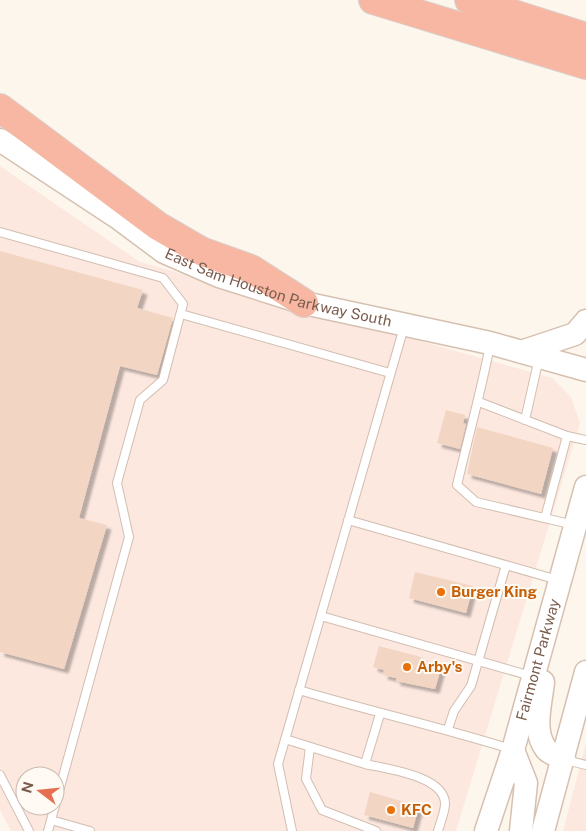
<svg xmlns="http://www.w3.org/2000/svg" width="586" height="831" font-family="'Public Sans',sans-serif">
<defs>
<filter id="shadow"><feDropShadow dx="4.5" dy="4.5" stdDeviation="1" flood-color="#0004"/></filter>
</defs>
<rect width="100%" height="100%" fill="#fdf6ec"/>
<path fill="#fde8e0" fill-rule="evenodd" d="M 0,166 L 140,262 L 552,378 L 571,397 L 580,423 L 456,831 L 11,831 L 0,810 ZM 25,776 L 55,776 L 55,806 L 25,806 Z
M 586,743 L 586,831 L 563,831 L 569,808 Z"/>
<path fill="#f3d5c3" filter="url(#shadow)" d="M 0,251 L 143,290 L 137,308 L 173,318 L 157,375 L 120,366 L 79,518 L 107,525 L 64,669 L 0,652 Z
M 446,410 L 465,415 L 463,423 L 466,424 L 460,449 L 437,443 Z
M 477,427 L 553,448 L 541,494 L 467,474 Z
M 415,572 L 473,586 L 466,613 L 409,598 Z
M 379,646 L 421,657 L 420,662 L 441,668 L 435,689 L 396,681 L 396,678 L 383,675 L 384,670 L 373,667 Z
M 370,792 L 419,806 L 413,828 L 364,815 Z"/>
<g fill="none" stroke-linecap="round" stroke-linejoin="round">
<g stroke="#d1beb0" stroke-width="10">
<path id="lane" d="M 0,232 L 163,278 L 183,304 L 163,380 L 140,400 L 117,483 L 129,537 L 48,831
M 181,314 L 390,373
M 490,345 C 481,392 468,438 457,485 L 476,502 L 574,525
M 479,402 L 567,436 L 586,440
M 525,420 L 539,358
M 545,518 L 567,436
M 348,520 L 558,580
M 321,616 L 531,676
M 299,690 C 369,711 441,727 511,749
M 380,714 L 365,764 C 387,769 445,776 445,804 C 445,812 440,823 438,831
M 448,729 L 454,711 L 471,686 L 506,565
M 285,739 L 365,764
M 310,747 L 306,779 L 322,810 L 376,831
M 566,760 L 586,765
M 0,775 L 29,831
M 51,820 L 90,831
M 292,831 L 278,764 L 404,327"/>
</g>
<g stroke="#d6c0b0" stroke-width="25">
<g id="secondary">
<path id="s1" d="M 0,140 L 117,217 L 164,252 L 219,276 L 304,303 L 490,343 L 586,370"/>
<path d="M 524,351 L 575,334 L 586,321"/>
<path d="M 543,682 C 541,703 532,731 546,749 C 550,754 559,756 564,759"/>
<path d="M 513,750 L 526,783 L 521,831"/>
<path id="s2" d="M 486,831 L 513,750 L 586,487"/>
<path d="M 543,831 L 586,672"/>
</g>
</g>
<g stroke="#dad1cd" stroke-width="30">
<path id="highway" d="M 373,0 L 586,65
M 469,0 L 586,37
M 0,108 L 158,226 L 201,251 L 251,269 L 304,303"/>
</g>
<use href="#lane" stroke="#fff" stroke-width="8"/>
<use href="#secondary" stroke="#fff" stroke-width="22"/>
<use href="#highway" stroke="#f7b7a3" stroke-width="28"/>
</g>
<g fill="#e8710a" stroke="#fffaf3" stroke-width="2">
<circle cx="441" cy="592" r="5"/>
<circle cx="407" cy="667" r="5"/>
<circle cx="391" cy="810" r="5"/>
</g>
<g text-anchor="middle" stroke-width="4" stroke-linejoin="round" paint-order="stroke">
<g font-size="15" fill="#7a5c4d" stroke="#fffaf3">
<text dy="5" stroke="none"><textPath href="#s1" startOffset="319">East Sam Houston Parkway South</textPath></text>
<text dy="5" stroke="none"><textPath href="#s2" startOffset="179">Fairmont Parkway</textPath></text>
</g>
<g font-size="15" font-weight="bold" fill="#c56008" stroke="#fffaf3" text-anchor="start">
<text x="451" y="597">Burger King</text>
<text x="417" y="672">Arby's</text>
<text x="401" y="815">KFC</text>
</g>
</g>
<g transform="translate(40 791) rotate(286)"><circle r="24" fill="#fffaf3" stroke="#cabbb1"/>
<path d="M0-4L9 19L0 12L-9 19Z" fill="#e76f51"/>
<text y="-8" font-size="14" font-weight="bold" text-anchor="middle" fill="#7a5c4d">N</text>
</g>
</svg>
